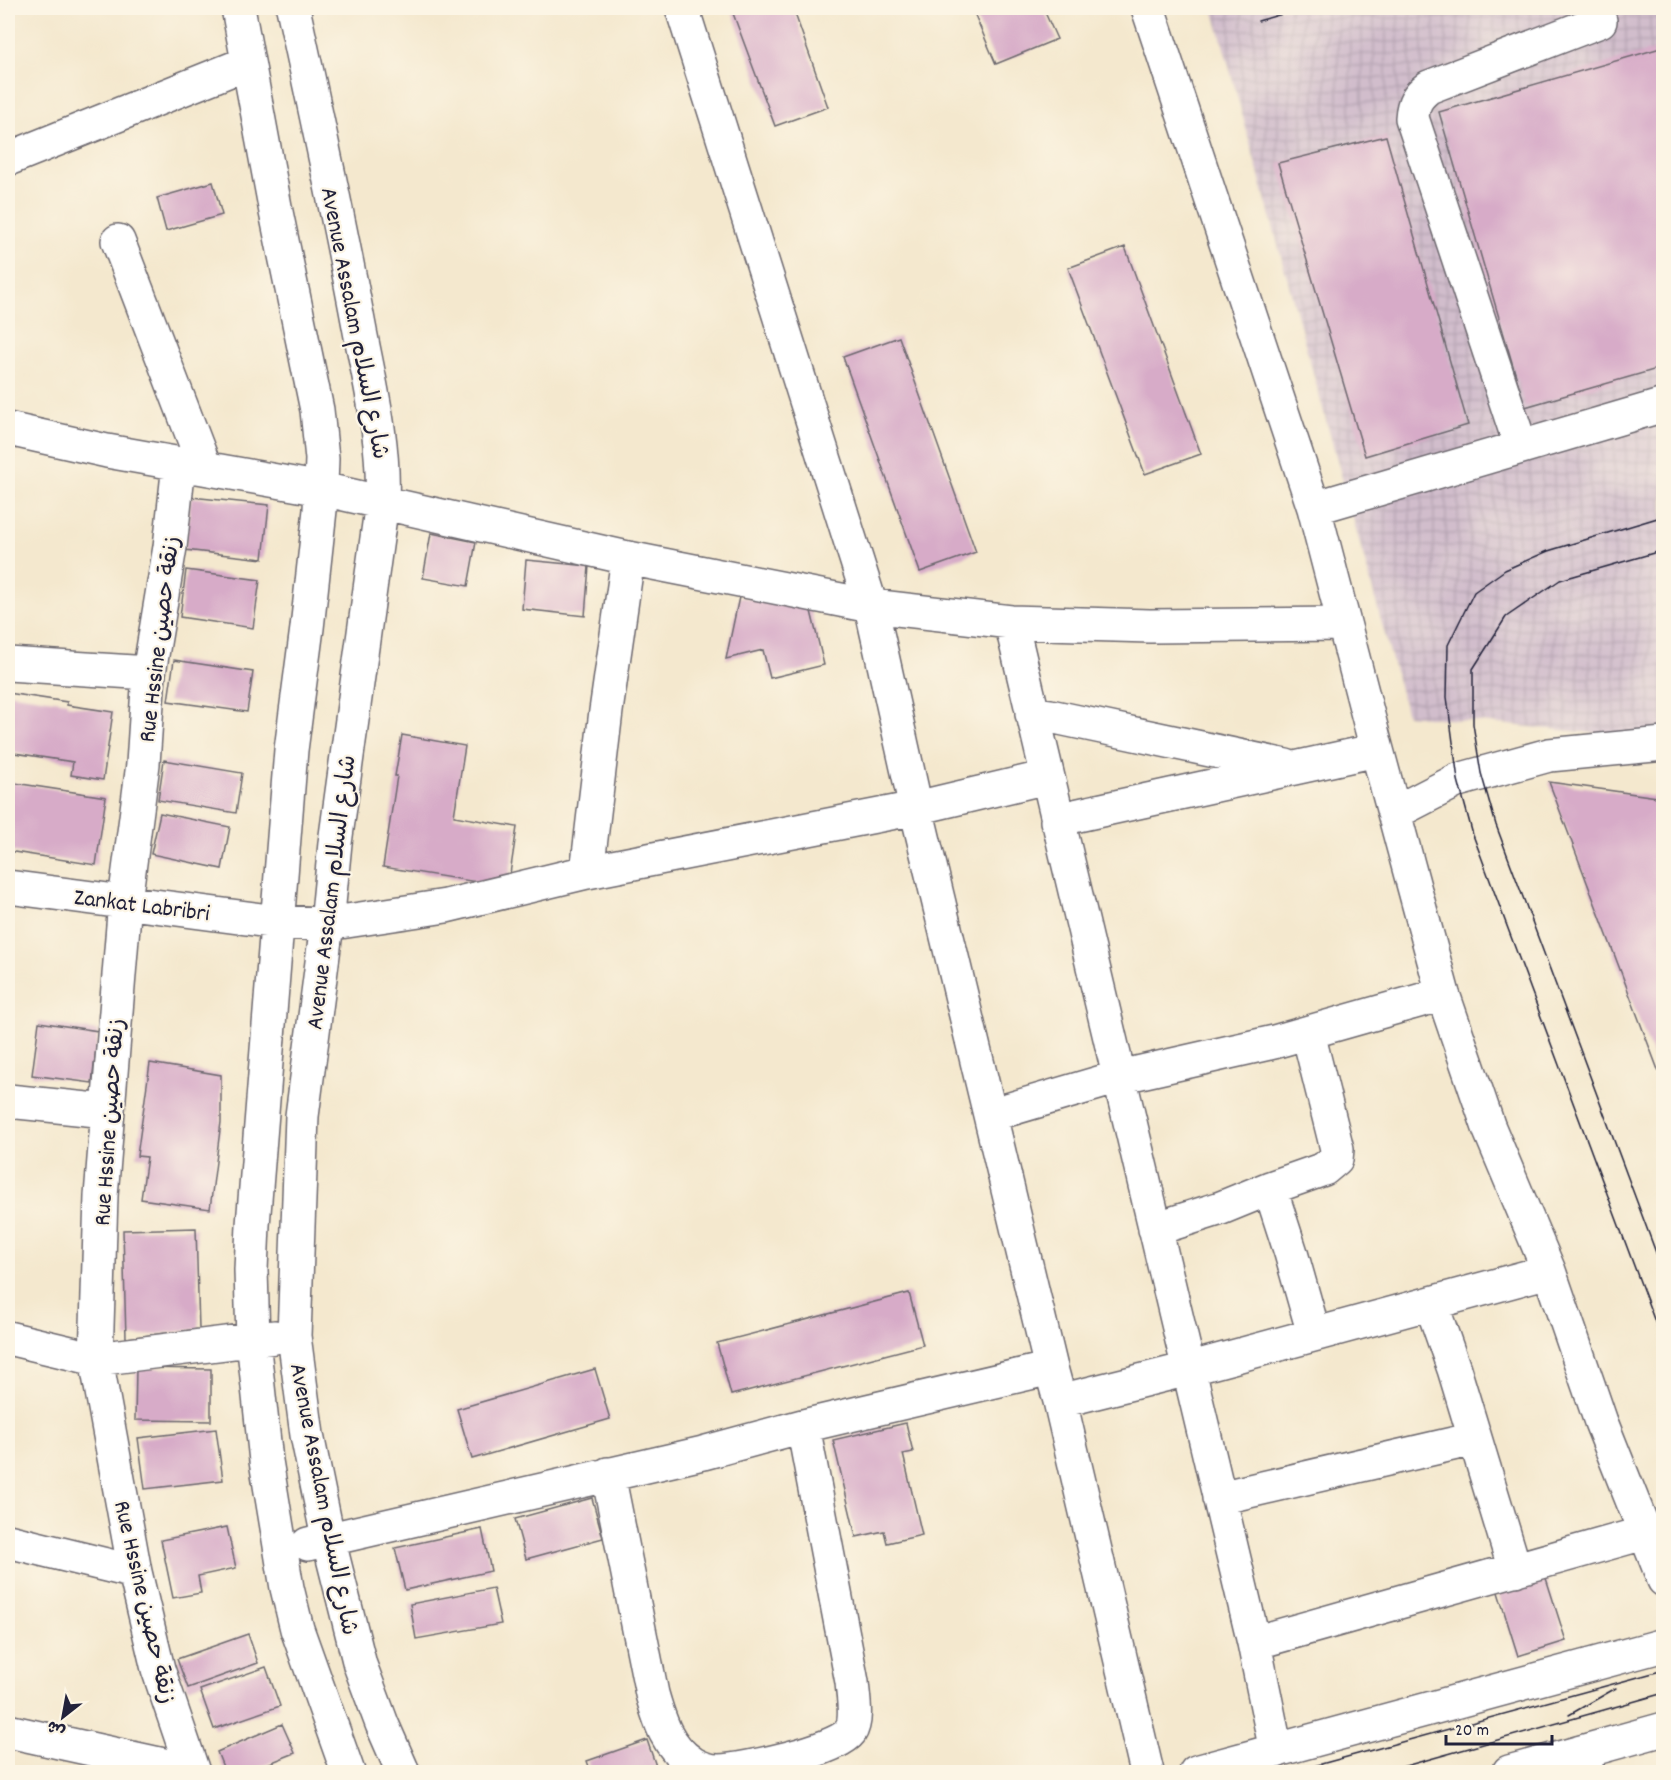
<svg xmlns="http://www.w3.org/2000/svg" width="1671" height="1780" font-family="Dekko,'Playpen Sans Arabic',sans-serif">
<defs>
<pattern id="industrial-grid" width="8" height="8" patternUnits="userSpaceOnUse" patternTransform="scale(1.5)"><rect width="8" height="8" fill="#d1bdcc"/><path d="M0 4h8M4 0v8" fill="none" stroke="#b3a2b0"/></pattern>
</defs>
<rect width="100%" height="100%" fill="#fcf5e5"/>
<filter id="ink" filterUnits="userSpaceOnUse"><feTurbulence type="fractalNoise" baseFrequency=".0167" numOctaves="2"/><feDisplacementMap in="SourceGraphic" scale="12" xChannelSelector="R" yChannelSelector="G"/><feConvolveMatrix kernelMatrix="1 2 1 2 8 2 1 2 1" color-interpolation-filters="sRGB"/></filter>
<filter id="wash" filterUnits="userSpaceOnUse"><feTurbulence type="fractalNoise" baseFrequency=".008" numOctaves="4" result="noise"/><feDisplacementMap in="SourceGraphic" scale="24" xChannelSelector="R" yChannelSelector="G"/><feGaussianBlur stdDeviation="1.35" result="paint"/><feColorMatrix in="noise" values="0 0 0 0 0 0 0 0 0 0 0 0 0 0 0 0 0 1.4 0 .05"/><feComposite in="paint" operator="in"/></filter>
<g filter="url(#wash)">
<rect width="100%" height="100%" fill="#f4e8ce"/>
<path fill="url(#industrial-grid)" d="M 1213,8 L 1663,8 L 1663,740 L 1407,715 Z"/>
<g id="blocks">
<path fill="#d7abc8" d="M 731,8 L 793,8 L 828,107 L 775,126 Z
M 972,8 L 1043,8 L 1057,39 L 996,64 Z
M 1664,47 L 1664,367 L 1525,407 L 1439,112 Z
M 1386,136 L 1468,425 L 1365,456 L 1278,163 Z
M 213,182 L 222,215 L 166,231 L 157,198 Z
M 1125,247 L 1201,454 L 1145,474 L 1068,268 Z
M 899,337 L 976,552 L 920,572 L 843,357 Z
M 8,491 L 14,492 L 9,523 L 8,523 Z
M 191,497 L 269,505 L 263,559 L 185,550 Z
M 431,533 L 476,542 L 468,586 L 423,578 Z
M 526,560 L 589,566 L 585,616 L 522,609 Z
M 186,570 L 260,580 L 253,628 L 180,617 Z
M 739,597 L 810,607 L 824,665 L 770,678 L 763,650 L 726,659 Z
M 174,660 L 253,672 L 247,712 L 168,701 Z
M 8,693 L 67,702 L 67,705 L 113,712 L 103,780 L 71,775 L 73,762 L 8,752 Z
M 402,735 L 465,746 L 454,816 L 517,827 L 508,887 L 383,867 L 397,776 L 395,776 Z
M 164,760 L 242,773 L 236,813 L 158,800 Z
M 8,782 L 106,797 L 96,865 L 8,851 Z
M 1549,782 L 1664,798 L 1664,1083 L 1663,1083 Z
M 160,813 L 230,827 L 222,869 L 151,854 Z
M 39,1022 L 98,1031 L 92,1083 L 32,1075 Z
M 150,1063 L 221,1075 L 221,1122 L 210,1209 L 141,1199 L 147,1157 L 137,1156 Z
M 196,1228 L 199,1329 L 126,1338 L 123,1230 Z
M 909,1293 L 923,1345 L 731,1395 L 717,1343 Z
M 136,1368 L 211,1369 L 211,1421 L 135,1420 Z
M 595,1369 L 610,1419 L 472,1459 L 457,1409 Z
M 906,1423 L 913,1452 L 903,1454 L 922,1535 L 887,1543 L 884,1531 L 856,1537 L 833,1440 Z
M 216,1429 L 223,1480 L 145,1489 L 138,1438 Z
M 592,1498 L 603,1538 L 526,1559 L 515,1519 Z
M 227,1527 L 236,1568 L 198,1576 L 201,1593 L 173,1598 L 161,1540 Z
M 482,1529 L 491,1571 L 405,1590 L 395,1548 Z
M 1545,1575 L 1566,1641 L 1518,1656 L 1497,1589 Z
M 493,1588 L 501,1624 L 416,1639 L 410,1604 Z
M 248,1634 L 258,1663 L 188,1688 L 177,1659 Z
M 266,1667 L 280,1706 L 214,1729 L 200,1690 Z
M 282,1724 L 295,1753 L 247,1772 L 225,1772 L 217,1752 Z
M 647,1740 L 658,1772 L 591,1772 L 587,1761 Z"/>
</g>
</g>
<g filter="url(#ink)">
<use href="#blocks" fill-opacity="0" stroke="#6c676e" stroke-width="1.5"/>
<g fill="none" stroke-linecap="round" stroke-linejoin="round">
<g stroke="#6c676e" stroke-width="36">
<path id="minor" d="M 238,8 L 276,212 L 317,410 L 322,459 L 320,510 L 307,628 L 291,750 L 253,1225 L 251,1270 L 253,1340 L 266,1461 L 287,1588 L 297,1629 L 348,1772
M 293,8 C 316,113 339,219 359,326 C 370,384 385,442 382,502 L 335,843 L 327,924 L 302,1116 L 294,1336 L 307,1435 L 328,1538 L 360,1665 L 382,1724 L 403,1772
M 682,8 L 871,606 L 916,808 L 1051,1368 L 1060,1401 L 1147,1772
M 1148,8 L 1314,508 L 1377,750 L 1443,994 L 1489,1128 L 1549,1271 L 1601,1422 L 1664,1580
M 8,159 L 247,63
M 118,241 L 205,468
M 8,429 L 107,451 L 322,489 L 628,558 L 871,606 L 1011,622 L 1150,626 L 1344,624
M 1521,447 L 1412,118 C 1413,103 1417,96 1429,87 L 1600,21
M 179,464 L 170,547 L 149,673 L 143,764 L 125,901 L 101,1196 L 96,1359 L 135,1572 L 158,1669 L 193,1772
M 1314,508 L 1664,405
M 1011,622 L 1254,1643 L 1276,1751
M 8,664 L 149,673
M 1032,714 L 1050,716 L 1286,766
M 1394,813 L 1458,780 L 1549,755 L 1664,744
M 1057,821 L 1074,816 L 1377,750
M 587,872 L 606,711 L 628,558
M 8,887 L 277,922 L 327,924 L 446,906 L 587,872 L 916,808 L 1047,777
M 8,1101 L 107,1111
M 990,1115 L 1119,1077 L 1274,1042 L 1443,994
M 1270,1188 L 1291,1253 L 1314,1334
M 1155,1229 L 1221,1208 L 1270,1188 L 1324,1169 L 1336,1159 L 1337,1149 L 1308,1033
M 1431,1303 L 1454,1369 L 1515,1570
M 8,1338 L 96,1359 L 275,1337
M 1060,1401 L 1188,1369 L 1549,1271
M 608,1474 L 652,1694 C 660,1722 667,1746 692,1763 C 700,1768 710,1771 719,1771 C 743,1770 836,1751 850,1732 C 858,1720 853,1696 852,1682 L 803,1426
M 1219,1498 L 1474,1439
M 8,1541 L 135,1572
M 308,1544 L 703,1453 L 803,1426 L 1051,1368
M 1254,1643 L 1644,1533
M 8,1731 L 192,1771
M 1579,1753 L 1588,1772"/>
</g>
<g stroke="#6c676e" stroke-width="36">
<path id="major" d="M 1196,1772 L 1664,1645
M 1509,1772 L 1664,1729"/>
</g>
<use href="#minor" stroke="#fff" stroke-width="33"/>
<use href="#major" stroke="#fff" stroke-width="33"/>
<path stroke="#22223b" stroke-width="1.5" d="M 1258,21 L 1303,8
M 1664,516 L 1548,551 L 1505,570 L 1474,592 L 1448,645 L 1447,697 L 1458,780 L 1473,835 L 1664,1346
M 1664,550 L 1560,580 L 1506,617 L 1473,669 L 1473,724 L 1481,773 L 1496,825 L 1664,1274
M 1569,1715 L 1616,1688
M 1292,1772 L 1664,1670
M 1384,1772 L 1664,1693"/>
</g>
</g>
<g text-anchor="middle" stroke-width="4.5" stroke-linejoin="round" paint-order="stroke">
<g font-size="24" fill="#22223b" stroke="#fcf5e5">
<text transform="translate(356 323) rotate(79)" y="8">Avenue Assalam شارع السلام</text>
<text transform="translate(158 639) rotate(-83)" y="8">Rue Hssine زنقة حصين</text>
<text transform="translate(330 892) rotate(-83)" y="8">Avenue Assalam شارع السلام</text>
<text transform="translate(142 904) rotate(7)" y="8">Zankat Labribri</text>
<text transform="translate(108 1122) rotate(-86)" y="8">Rue Hssine زنقة حصين</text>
<text transform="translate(325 1499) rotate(79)" y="8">Avenue Assalam شارع السلام</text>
<text transform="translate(146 1602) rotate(77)" y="8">Rue Hssine زنقة حصين</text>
</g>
</g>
<rect width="1671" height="1780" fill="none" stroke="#fcf5e5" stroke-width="30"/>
<g transform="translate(63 1717) rotate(211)" stroke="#fcf5e5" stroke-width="4.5" paint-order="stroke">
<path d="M0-4.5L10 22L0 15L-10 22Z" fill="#22223b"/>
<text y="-9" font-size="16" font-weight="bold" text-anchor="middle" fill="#22223b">ش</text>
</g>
<path d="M1446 1735v9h106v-9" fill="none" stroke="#22223b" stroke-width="3"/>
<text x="1455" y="1735" font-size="18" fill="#22223b" stroke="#fcf5e5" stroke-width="4.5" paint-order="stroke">20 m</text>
</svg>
